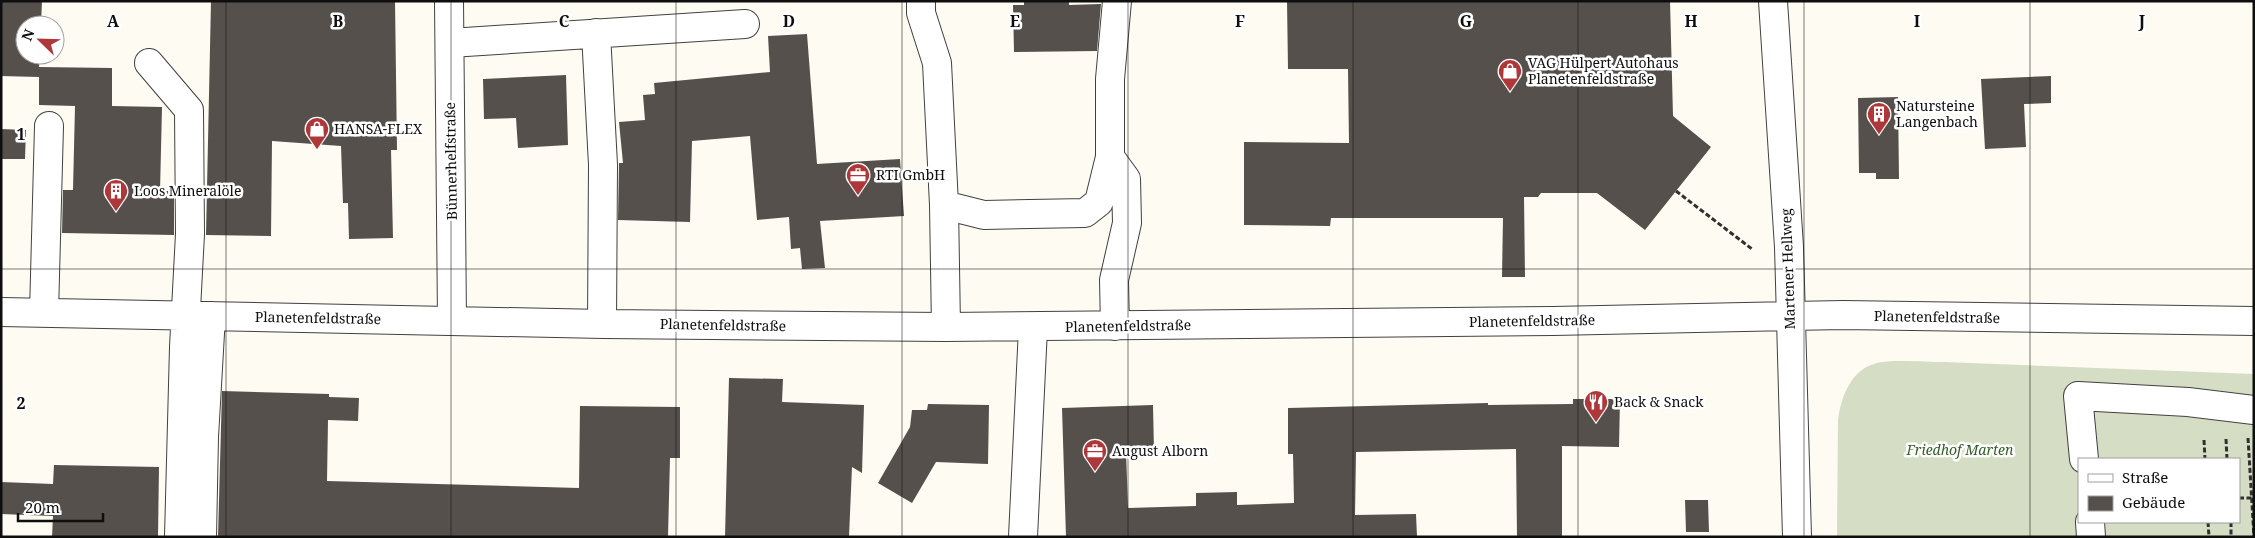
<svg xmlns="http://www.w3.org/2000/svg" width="2255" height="538" font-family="'Noto Serif',serif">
<rect width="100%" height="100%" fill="#fdfbf2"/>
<path fill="#d5ddc4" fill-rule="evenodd" d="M 1944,362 L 2254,374 L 2254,537 L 1837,537 L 1838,420 C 1841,397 1851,369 1877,363 C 1892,359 1927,362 1944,362 ZM 2079,459 L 2239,459 L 2239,522 L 2079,522 Z"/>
<path fill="#56504c" d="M 1,1 L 42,1 L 41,25 L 25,25 L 25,55 L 40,55 L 39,67 L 112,68 L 112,106 L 162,107 L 160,191 L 174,191 L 174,235 L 62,233 L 63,190 L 73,190 L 75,106 L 39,105 L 39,69 L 39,77 L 1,76 Z
M 211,1 L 395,1 L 397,150 L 391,150 L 393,238 L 349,239 L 348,203 L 343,203 L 341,146 L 272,141 L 271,236 L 206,235 Z
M 1024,1 L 1069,1 L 1069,5 L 1101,4 L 1097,51 L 1014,52 L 1013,5 L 1024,5 Z
M 1287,1 L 1670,1 L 1673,116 L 1711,147 L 1645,230 L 1597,193 L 1541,193 L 1538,197 L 1524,197 L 1525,277 L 1502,277 L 1503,218 L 1331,218 L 1330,226 L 1244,225 L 1244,142 L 1349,143 L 1348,69 L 1288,69 Z
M 807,34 L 817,164 L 900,159 L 904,216 L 820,221 L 825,268 L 802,269 L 800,248 L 791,249 L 789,217 L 757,220 L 750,136 L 692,141 L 690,222 L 618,220 L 619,163 L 623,163 L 619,122 L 645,120 L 643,95 L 655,94 L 654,83 L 770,72 L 768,36 Z
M 566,75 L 568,145 L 518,148 L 516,118 L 484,119 L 483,79 Z
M 2051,76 L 2051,103 L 2024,104 L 2026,147 L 1985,149 L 1981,79 Z
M 1898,97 L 1899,179 L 1876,179 L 1876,173 L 1859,173 L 1858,98 Z
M 1,129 L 26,130 L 25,159 L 1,159 Z
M 729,378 L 783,379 L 782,402 L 864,405 L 862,473 L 852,467 L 849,537 L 725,537 Z
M 222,391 L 329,394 L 329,397 L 359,398 L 358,421 L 328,420 L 327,481 L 579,488 L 580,406 L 680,407 L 680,458 L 670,458 L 668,537 L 218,537 Z
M 1573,399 L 1620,399 L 1619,447 L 1562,446 L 1562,537 L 1517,537 L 1516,449 L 1356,452 L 1355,515 L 1416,514 L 1417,537 L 1066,537 L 1062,408 L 1153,405 L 1154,451 L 1126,451 L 1128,508 L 1196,506 L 1196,493 L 1237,492 L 1237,505 L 1294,503 L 1293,454 L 1288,454 L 1288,408 L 1488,403 L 1488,405 L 1573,404 Z
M 928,404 L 989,405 L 988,464 L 936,462 L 912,503 L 878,483 L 910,427 L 912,410 L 927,410 Z
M 54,465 L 159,467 L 158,537 L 52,537 L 53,516 L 1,514 L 1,482 L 53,484 Z
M 1685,500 L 1708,500 L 1709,532 L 1686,532 Z"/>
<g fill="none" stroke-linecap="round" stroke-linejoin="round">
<g stroke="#414141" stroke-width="30">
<path id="minor" d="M 449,1 L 452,321
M 921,1 L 921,13 L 937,63 L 944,205 L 946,327
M 1773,1 L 1789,247 L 1797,537
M 596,33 L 603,165 L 602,324
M 450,43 L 745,24
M 149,63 L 189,110 L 190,234 L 184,347 L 179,537
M 1110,157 L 1126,179 L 1127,223 L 1114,280 L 1115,326
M 944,205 L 984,215 L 1085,213 L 1099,202 L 1110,157 L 1110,79 L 1117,1
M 1,312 L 604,324 L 946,327 L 1553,321 L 1843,315 L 2254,321
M 44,313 L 49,126
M 2084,459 L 2078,396 L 2188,402 L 2254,410
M 2090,522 L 2091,537
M 202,537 L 204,437 L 211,316
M 1023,537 L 1033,328"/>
</g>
<path stroke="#303030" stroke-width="3" stroke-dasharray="5 2.5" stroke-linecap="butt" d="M 1676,191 L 1752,249
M 2248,438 L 2254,537
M 2226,439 L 2227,459
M 2204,440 L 2205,459
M 2239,498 L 2254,498
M 2208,522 L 2209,537
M 2231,522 L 2231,537"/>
<use href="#minor" stroke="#fff" stroke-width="28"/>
</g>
<path fill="none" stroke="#0e0e0e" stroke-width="1" stroke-opacity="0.55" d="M 226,1 L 226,537M 451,1 L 451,537M 676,1 L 676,537M 902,1 L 902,537M 1128,1 L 1128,537M 1353,1 L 1353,537M 1578,1 L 1578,537M 1804,1 L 1804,537M 2030,1 L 2030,537M 1,269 L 2254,269"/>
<defs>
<g id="shop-pin" transform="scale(1.25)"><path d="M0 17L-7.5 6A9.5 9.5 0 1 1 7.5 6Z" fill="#ae373a" stroke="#fff"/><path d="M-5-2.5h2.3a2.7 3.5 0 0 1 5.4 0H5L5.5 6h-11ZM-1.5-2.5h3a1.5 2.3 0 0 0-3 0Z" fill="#fff"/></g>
<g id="building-pin" transform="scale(1.25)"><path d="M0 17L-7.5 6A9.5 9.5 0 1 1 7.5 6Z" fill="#ae373a" stroke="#fff"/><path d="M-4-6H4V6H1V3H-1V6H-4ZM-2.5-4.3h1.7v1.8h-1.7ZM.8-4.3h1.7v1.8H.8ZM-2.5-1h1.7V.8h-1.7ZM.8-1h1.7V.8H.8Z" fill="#fff"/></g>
<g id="office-pin" transform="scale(1.25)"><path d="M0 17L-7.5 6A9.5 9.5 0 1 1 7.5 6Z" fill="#ae373a" stroke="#fff"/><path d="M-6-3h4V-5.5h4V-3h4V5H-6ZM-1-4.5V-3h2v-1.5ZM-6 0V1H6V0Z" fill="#fff"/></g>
<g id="restaurant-pin" transform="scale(1.25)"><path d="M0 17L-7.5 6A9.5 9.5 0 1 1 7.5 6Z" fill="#ae373a" stroke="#fff"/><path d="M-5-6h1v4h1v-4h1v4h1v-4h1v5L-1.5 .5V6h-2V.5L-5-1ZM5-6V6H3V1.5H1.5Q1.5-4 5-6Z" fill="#fff"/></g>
</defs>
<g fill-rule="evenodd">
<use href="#shop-pin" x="1510" y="71"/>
<use href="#building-pin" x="1879" y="114"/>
<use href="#shop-pin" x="317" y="129"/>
<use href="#office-pin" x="858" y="175"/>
<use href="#building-pin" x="116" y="191"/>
<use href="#restaurant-pin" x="1596" y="402"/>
<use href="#office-pin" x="1095" y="451"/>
</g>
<g text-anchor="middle" stroke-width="5" stroke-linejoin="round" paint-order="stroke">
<g font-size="14" fill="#0e0e0e" stroke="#fff" text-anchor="start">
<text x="1528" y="68">VAG Hülpert Autohaus<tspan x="1528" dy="16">Planetenfeldstraße</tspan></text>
<text x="1896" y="111">Natursteine<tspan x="1896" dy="16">Langenbach</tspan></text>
<text x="334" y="134">HANSA-FLEX</text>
<text x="876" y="180">RTI GmbH</text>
<text x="134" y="196">Loos Mineralöle</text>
<text x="1614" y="407">Back &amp; Snack</text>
<text x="1112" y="456">August Alborn</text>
</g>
<g font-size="14" fill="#0e0e0e" stroke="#fff">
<text transform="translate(451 161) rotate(-91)" y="5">Bünnerhelfstraße</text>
<text transform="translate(1788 269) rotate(-92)" y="5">Martener Hellweg</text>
<text transform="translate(1937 317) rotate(1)" y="5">Planetenfeldstraße</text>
<text transform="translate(318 318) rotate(1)" y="5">Planetenfeldstraße</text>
<text transform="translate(1532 321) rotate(-1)" y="5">Planetenfeldstraße</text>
<text transform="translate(723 325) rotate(1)" y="5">Planetenfeldstraße</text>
<text transform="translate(1128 326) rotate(-1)" y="5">Planetenfeldstraße</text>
</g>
<g font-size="14" font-style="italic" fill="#315e26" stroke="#fff">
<text x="1960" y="455">Friedhof Marten</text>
</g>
</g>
<g font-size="16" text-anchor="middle" font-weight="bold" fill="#0e0e0e" stroke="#fff" stroke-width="5" stroke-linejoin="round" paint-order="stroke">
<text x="113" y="27">A</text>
<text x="338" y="27">B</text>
<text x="564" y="27">C</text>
<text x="789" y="27">D</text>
<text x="1015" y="27">E</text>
<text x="1240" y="27">F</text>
<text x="1466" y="27">G</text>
<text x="1691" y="27">H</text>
<text x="1917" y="27">I</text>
<text x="2142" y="27">J</text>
<text x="21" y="140">1</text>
<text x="21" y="409">2</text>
</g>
<rect width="2255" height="538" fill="none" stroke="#0e0e0e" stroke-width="5"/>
<rect x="2078" y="458" width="162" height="65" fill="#ffffff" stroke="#9f9f9f"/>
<rect x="2088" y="474" width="25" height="8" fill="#ffffff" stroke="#9f9f9f"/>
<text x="2122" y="483" font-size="15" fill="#0e0e0e">Straße</text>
<rect x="2088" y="496" width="25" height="15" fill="#56504c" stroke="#9f9f9f"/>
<text x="2122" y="508" font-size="15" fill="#0e0e0e">Gebäude</text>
<g transform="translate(40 40) rotate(293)"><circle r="24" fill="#ffffff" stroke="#9f9f9f"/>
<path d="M0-4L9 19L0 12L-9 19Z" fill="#ae373a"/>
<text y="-8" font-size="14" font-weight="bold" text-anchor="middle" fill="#0e0e0e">N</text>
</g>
<path d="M18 513v8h85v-8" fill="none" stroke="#0e0e0e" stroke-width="2.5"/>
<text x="25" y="513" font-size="15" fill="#0e0e0e" stroke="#ffffff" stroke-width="4" paint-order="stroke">20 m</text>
</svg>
